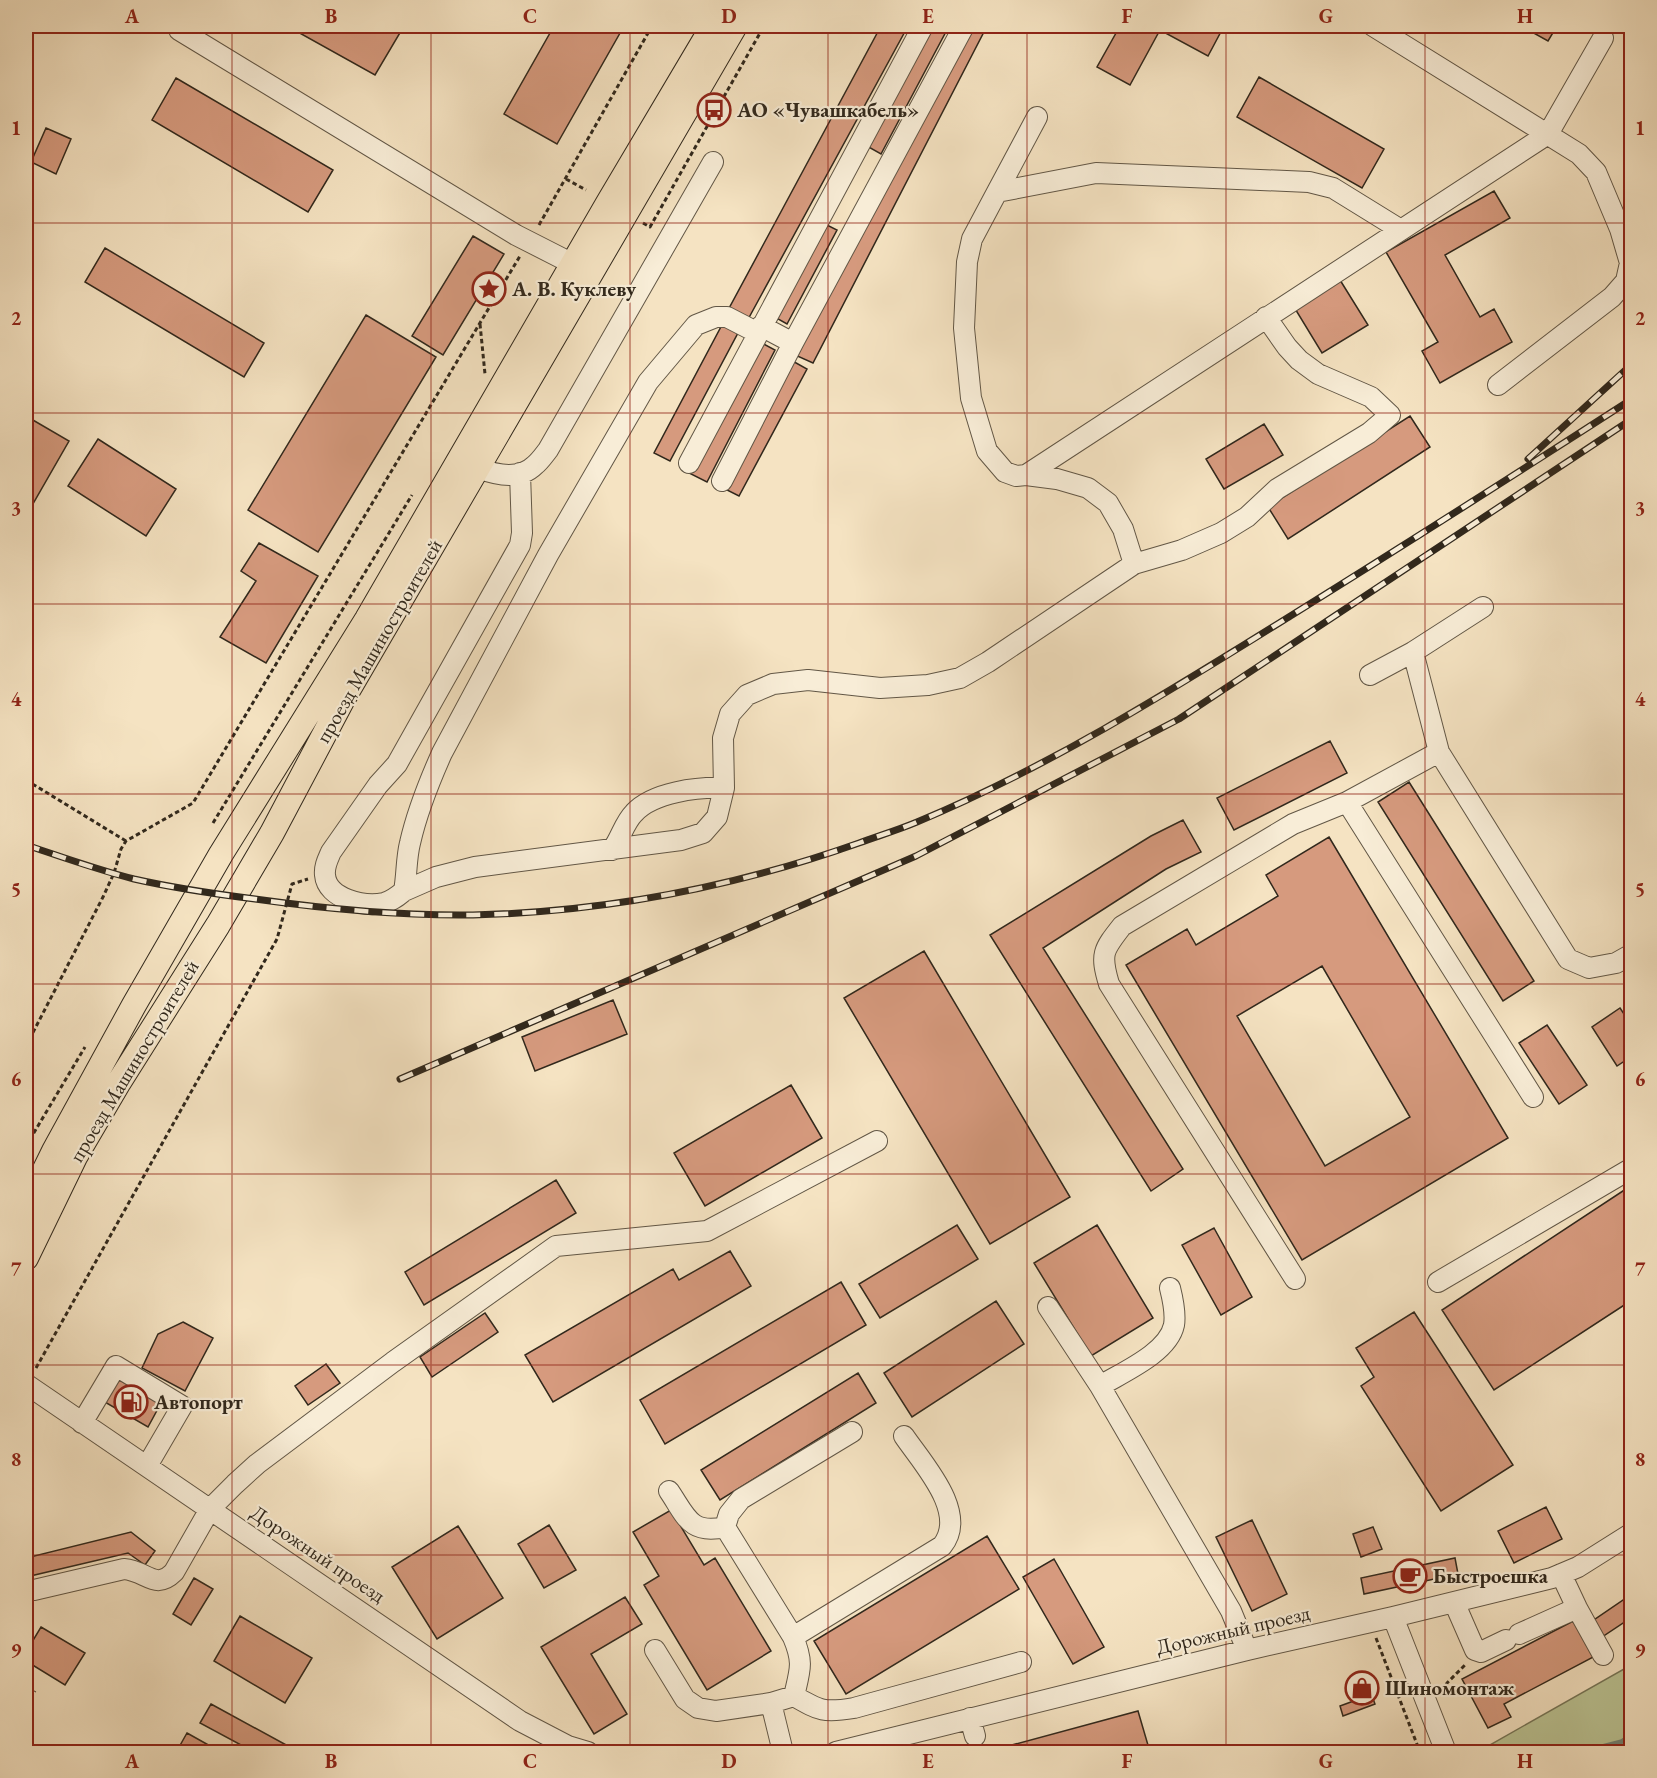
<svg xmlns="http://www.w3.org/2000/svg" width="1657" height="1778" font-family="'EB Garamond',serif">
<rect width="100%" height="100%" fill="#f5e3c2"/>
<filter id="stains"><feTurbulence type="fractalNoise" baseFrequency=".00333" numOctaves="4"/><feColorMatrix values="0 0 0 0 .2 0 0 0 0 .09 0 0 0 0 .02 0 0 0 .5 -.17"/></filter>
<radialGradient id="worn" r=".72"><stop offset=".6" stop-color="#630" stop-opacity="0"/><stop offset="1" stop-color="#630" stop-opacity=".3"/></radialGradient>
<path fill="#bbc494" stroke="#767658" stroke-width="1.5" d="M 1631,1665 L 1631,1752 L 1482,1752 L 1481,1750 Z"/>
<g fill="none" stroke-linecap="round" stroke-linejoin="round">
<path stroke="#728274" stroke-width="5" d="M 1582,1752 L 1621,1742 L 1632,1735"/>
</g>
<path fill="#d69a7e" stroke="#31281c" stroke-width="1.5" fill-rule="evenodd" d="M 287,26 L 404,26 L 375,75 Z
M 554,26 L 624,26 L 557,144 L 504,114 Z
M 881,26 L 908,26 L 746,323 L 727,312 Z
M 929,26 L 949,26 L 881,154 L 865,145 Z
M 968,26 L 987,26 L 813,363 L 795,355 Z
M 1120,26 L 1224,26 L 1208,56 L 1160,30 L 1130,85 L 1097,67 Z
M 1521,26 L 1557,26 L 1548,41 Z
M 1259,77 L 1384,149 L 1362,188 L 1237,117 Z
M 176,78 L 333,170 L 308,212 L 152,120 Z
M 46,128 L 71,139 L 56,174 L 31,162 Z
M 1494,191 L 1510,218 L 1445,255 L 1480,317 L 1494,309 L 1512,342 L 1440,383 L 1422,351 L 1438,342 L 1386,252 Z
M 821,222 L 837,230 L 787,324 L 771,315 Z
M 473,236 L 504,254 L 443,355 L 412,336 Z
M 105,248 L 264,343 L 244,377 L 85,282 Z
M 1340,280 L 1368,325 L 1322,353 L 1294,307 Z
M 366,315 L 436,357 L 318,552 L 248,510 Z
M 723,323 L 739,331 L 670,461 L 654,453 Z
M 758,341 L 775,350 L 707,482 L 689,473 Z
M 789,359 L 807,369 L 739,496 L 721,487 Z
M 26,416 L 69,441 L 26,516 Z
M 1410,416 L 1430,447 L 1288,539 L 1268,507 Z
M 1264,424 L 1283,455 L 1224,489 L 1206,459 Z
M 98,439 L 176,489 L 146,536 L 68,486 Z
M 259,543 L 318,576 L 266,663 L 220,637 L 256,581 L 241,571 Z
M 1330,741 L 1347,773 L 1234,830 L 1217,798 Z
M 1409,782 L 1534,981 L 1503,1001 L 1378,802 Z
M 1183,820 L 1201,852 L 1166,869 L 1043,948 L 1183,1169 L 1151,1191 L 990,935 L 1151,836 Z
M 1329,837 L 1508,1138 L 1302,1260 L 1126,965 L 1187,929 L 1196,945 L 1278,896 L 1266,875 ZM 1322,966 L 1410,1117 L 1325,1166 L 1237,1016 Z
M 924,951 L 1070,1197 L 990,1244 L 844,998 Z
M 613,1000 L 627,1034 L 535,1071 L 522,1037 Z
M 1620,1008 L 1632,1026 L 1632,1056 L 1617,1066 L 1592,1027 Z
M 1547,1025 L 1587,1085 L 1559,1104 L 1519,1043 Z
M 791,1085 L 822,1138 L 705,1206 L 674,1153 Z
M 556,1180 L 576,1213 L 424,1305 L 405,1272 Z
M 1632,1185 L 1632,1300 L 1494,1390 L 1442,1310 Z
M 957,1225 L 978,1259 L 880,1318 L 859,1284 Z
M 1097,1225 L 1153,1318 L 1091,1356 L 1034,1263 Z
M 1214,1228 L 1252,1297 L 1221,1315 L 1182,1245 Z
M 730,1251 L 751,1286 L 553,1402 L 525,1355 L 673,1269 L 679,1280 Z
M 841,1282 L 866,1325 L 665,1444 L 640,1400 Z
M 996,1301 L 1024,1344 L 912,1417 L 884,1373 Z
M 1414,1312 L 1513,1465 L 1441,1511 L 1361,1386 L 1374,1377 L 1356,1348 Z
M 485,1313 L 498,1332 L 432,1377 L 420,1357 Z
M 183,1322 L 213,1338 L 185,1391 L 142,1368 L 158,1334 Z
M 326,1364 L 340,1383 L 308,1405 L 295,1386 Z
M 858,1373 L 876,1403 L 720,1500 L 701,1470 Z
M 116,1378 L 161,1403 L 148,1427 L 103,1401 Z
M 1546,1507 L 1562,1539 L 1514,1563 L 1498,1531 Z
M 671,1510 L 704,1565 L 715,1558 L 771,1651 L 707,1690 L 644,1585 L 659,1576 L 633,1532 Z
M 1252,1520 L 1287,1594 L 1252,1611 L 1216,1537 Z
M 549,1525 L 576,1570 L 544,1588 L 518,1544 Z
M 458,1526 L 503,1598 L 437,1639 L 392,1567 Z
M 1373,1527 L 1382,1549 L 1361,1557 L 1353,1534 Z
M 131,1532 L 155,1551 L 145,1565 L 128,1553 L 26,1577 L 26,1558 Z
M 987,1536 L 1019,1589 L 846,1694 L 814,1641 Z
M 1455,1558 L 1458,1574 L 1364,1594 L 1361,1578 Z
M 1054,1559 L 1104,1647 L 1073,1664 L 1023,1577 Z
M 194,1578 L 213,1589 L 191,1625 L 173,1614 Z
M 1632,1594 L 1632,1617 L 1599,1639 L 1588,1624 Z
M 625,1597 L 642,1624 L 591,1654 L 627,1714 L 594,1734 L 541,1647 Z
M 240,1616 L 312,1658 L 285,1703 L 214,1661 Z
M 1579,1618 L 1599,1654 L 1504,1704 L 1511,1717 L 1488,1728 L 1462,1679 Z
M 41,1627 L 85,1653 L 65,1685 L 26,1661 L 26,1652 Z
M 1363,1672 L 1375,1704 L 1343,1716 L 1340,1706 L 1359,1699 L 1350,1677 Z
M 211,1704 L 299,1752 L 254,1752 L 200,1723 Z
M 1138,1711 L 1150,1752 L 986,1752 Z
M 187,1733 L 221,1752 L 183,1752 L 178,1749 Z"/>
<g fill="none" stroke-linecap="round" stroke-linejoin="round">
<g stroke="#625746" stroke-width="22">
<path id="minor" d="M 181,26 L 179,30 L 516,235 L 573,264
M 1373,26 L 1579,154 L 1596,172 L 1620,229 L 1630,263 L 1626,281 L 1612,297 L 1498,385
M 997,192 L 1037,117
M 761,326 L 793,343
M 689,463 L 923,26
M 478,468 C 496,475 520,480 535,465 C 540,461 544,455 548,450 L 713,162
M 520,473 L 522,533 L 520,545 L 397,764 L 378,785 L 331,852 C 328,859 324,866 325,875 C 327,899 364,907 384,903 C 392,901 398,896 404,891 C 407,875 406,859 410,843 C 417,812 429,782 442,753 L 548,555 L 648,382 L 696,325 L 716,317 L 727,317 L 758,333
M 1026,475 L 1548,134 L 1603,38
M 722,481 L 793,343 L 964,26
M 1134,564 L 1123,529 L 1108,503 L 1088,488 L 1057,479 L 1026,475 L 1016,476 L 1005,472 L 987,451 L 971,398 L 964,328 L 967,262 L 972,239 L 997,192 L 1096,173 L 1309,182 L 1333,188 L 1401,230
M 1413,652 L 1439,752
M 1370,675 L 1413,652 L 1483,607
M 1347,802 L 1533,1097
M 612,850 C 621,838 624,823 634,813 C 653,792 698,787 724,788
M 404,891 L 436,877 L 475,867 L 681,840 L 703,833 L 717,817 L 724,788 L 723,738 L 730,714 L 747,695 L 773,684 L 808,680 L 880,688 L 928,685 L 960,678 L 988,662 L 1134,564 L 1182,550 L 1221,533 L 1247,517 L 1277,489 L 1369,433 L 1390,415 L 1371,397 L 1318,374 L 1299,360 L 1287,347 L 1266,317
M 1295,1279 L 1109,984 C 1100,954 1103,950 1122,926 L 1293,824 L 1347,802 L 1439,752 L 1568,959 L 1589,968 L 1616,963 L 1632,954
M 1438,1282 L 1632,1168
M 1048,1307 L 1100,1386 L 1231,1611 L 1247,1650
M 26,1384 L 520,1721 L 568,1746 L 588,1752
M 1100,1386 C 1123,1372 1168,1353 1174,1325 C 1176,1313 1173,1300 1170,1288
M 82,1423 L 116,1366 L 182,1406 L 147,1466
M 669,1491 C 686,1516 690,1535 725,1527
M 1561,1574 L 1577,1608 L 1603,1655
M 34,1590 L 124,1569 C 147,1571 155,1591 174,1572 L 210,1509 L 235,1484 L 257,1464 L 393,1362 L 556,1246 L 707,1231 L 877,1141
M 1454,1602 L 1475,1650 L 1481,1652 L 1506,1640
M 1393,1617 L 1446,1752
M 1519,1634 L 1577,1608
M 793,1637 L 942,1546 C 969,1513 923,1464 904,1436
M 655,1650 L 685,1699 L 698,1708 L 716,1711 L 771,1703 L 794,1696 C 820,1711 824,1713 854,1708 L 1021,1662
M 794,1696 C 800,1670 804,1663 793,1637 L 725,1527 L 729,1514 L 741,1499 L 852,1432
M 771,1703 L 783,1752
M 970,1718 L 975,1736
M 836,1752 L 1247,1650 L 1393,1617 L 1552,1578 L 1578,1567 L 1632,1533"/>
</g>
<g stroke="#31281c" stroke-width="26">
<path id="major" d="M 26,1208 L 54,1151 L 134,1005 L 221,854 L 367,619 L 608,203 L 713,26
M 26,1258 L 75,1157 L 119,1082 L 218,925 L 272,833 L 343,699 L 735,26"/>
</g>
<path stroke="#31281c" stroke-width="3" stroke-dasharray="4.5 3" stroke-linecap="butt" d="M 566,179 L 586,190
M 643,223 L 650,227 L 764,26
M 539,225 L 652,26
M 480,324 L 485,374
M 26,780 L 126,841
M 213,823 L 412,495
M 26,1046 L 103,897 L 114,873 L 121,849 L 126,841 L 193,803 L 520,256
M 26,1146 L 85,1047
M 36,1368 L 277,939 L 292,884 L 308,879
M 1376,1638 L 1420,1752
M 1444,1692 L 1447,1683 L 1465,1665
M 26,1704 L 35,1691"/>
<use href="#minor" stroke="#f8edd7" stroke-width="20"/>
<use href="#major" stroke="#f5e3c2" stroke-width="24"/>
<g stroke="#31281c" stroke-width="7">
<path id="rail" d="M 1528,459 L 1632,364
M 26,845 C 62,857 98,870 134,879 C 174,888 215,894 255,899 C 327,909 400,916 473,915 C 605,912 735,887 859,843 C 878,836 898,830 917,822 C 1049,767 1170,691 1292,615 C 1406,544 1519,472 1632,399
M 400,1079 L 916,856 L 1179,719 L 1632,419"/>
</g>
<use href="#rail" stroke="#f8edd7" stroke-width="4.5" stroke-dasharray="14" stroke-linecap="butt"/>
</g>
<path fill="none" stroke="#8f2418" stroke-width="1.5" stroke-opacity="0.55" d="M 232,26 L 232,1752M 431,26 L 431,1752M 630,26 L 630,1752M 828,26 L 828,1752M 1027,26 L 1027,1752M 1226,26 L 1226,1752M 1425,26 L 1425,1752M 26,223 L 1632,223M 26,413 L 1632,413M 26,604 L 1632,604M 26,794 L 1632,794M 26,984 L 1632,984M 26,1174 L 1632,1174M 26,1365 L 1632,1365M 26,1555 L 1632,1555"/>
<defs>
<g id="bus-ring" transform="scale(1.725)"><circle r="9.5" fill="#f8edd7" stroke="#8f2418" stroke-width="1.5"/><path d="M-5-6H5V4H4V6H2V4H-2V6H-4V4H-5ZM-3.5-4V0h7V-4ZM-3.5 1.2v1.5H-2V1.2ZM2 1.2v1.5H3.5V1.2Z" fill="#8f2418"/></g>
<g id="sight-ring" transform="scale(1.725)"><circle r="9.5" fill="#f8edd7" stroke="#8f2418" stroke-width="1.5"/><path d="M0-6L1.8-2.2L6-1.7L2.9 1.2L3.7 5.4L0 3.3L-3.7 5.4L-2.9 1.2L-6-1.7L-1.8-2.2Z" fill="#8f2418"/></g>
<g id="fuel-ring" transform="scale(1.725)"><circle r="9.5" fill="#f8edd7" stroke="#8f2418" stroke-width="1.5"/><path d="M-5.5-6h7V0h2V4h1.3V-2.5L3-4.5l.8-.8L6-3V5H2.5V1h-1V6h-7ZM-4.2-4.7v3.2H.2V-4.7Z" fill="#8f2418"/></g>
<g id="cafe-ring" transform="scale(1.725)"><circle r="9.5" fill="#f8edd7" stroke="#8f2418" stroke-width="1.5"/><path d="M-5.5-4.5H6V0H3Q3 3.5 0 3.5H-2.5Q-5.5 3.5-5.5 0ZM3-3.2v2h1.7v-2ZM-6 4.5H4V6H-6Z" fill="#8f2418"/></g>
<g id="shop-ring" transform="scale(1.725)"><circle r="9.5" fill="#f8edd7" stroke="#8f2418" stroke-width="1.5"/><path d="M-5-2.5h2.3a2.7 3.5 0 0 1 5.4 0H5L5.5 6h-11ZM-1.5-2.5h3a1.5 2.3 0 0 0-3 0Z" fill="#8f2418"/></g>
</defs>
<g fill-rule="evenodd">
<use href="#bus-ring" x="714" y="110"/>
<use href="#sight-ring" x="489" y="289"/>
<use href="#fuel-ring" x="131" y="1402"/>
<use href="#cafe-ring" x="1410" y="1576"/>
<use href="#shop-ring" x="1362" y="1688"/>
</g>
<g text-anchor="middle" stroke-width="4.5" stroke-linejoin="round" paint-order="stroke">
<g font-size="21" font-weight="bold" fill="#31281c" stroke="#f8edd7" text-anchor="start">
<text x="737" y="117">АО «Чувашкабель»</text>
<text x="512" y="296">А. В. Куклеву</text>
<text x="154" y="1409">Автопорт</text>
<text x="1433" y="1583">Быстроешка</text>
<text x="1385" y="1695">Шиномонтаж</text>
</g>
<g font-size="21" fill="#31281c" stroke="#f8edd7">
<text transform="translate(379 641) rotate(-60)" y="7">проезд Машиностроителей</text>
<text transform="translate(134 1061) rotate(-59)" y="7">проезд Машиностроителей</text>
<text transform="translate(318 1554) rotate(34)" y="7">Дорожный проезд</text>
<text transform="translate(1233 1630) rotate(-13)" y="7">Дорожный проезд</text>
</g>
</g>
<rect width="1657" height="1778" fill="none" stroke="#f5e3c2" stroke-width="66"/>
<rect x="33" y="33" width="1591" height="1712" fill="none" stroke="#8f2418" stroke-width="2"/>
<g font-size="20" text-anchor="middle" font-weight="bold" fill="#8f2418">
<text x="132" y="23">A</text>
<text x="331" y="23">B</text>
<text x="530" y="23">C</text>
<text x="729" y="23">D</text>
<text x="928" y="23">E</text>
<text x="1127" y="23">F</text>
<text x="1326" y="23">G</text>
<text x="1525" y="23">H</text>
<text x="16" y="135">1</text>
<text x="1640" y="135">1</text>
<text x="16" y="325">2</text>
<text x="1640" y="325">2</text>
<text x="16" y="515">3</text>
<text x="1640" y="515">3</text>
<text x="16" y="706">4</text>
<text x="1640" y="706">4</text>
<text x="16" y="896">5</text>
<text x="1640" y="896">5</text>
<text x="16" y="1086">6</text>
<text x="1640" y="1086">6</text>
<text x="16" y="1276">7</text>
<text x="1640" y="1276">7</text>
<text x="16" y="1466">8</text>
<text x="1640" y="1466">8</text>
<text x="16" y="1657">9</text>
<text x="1640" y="1657">9</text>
<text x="132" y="1768">A</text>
<text x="331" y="1768">B</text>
<text x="530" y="1768">C</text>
<text x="729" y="1768">D</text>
<text x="928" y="1768">E</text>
<text x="1127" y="1768">F</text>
<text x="1326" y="1768">G</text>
<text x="1525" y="1768">H</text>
</g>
<rect width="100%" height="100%" filter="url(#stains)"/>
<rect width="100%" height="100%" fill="url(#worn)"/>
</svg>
